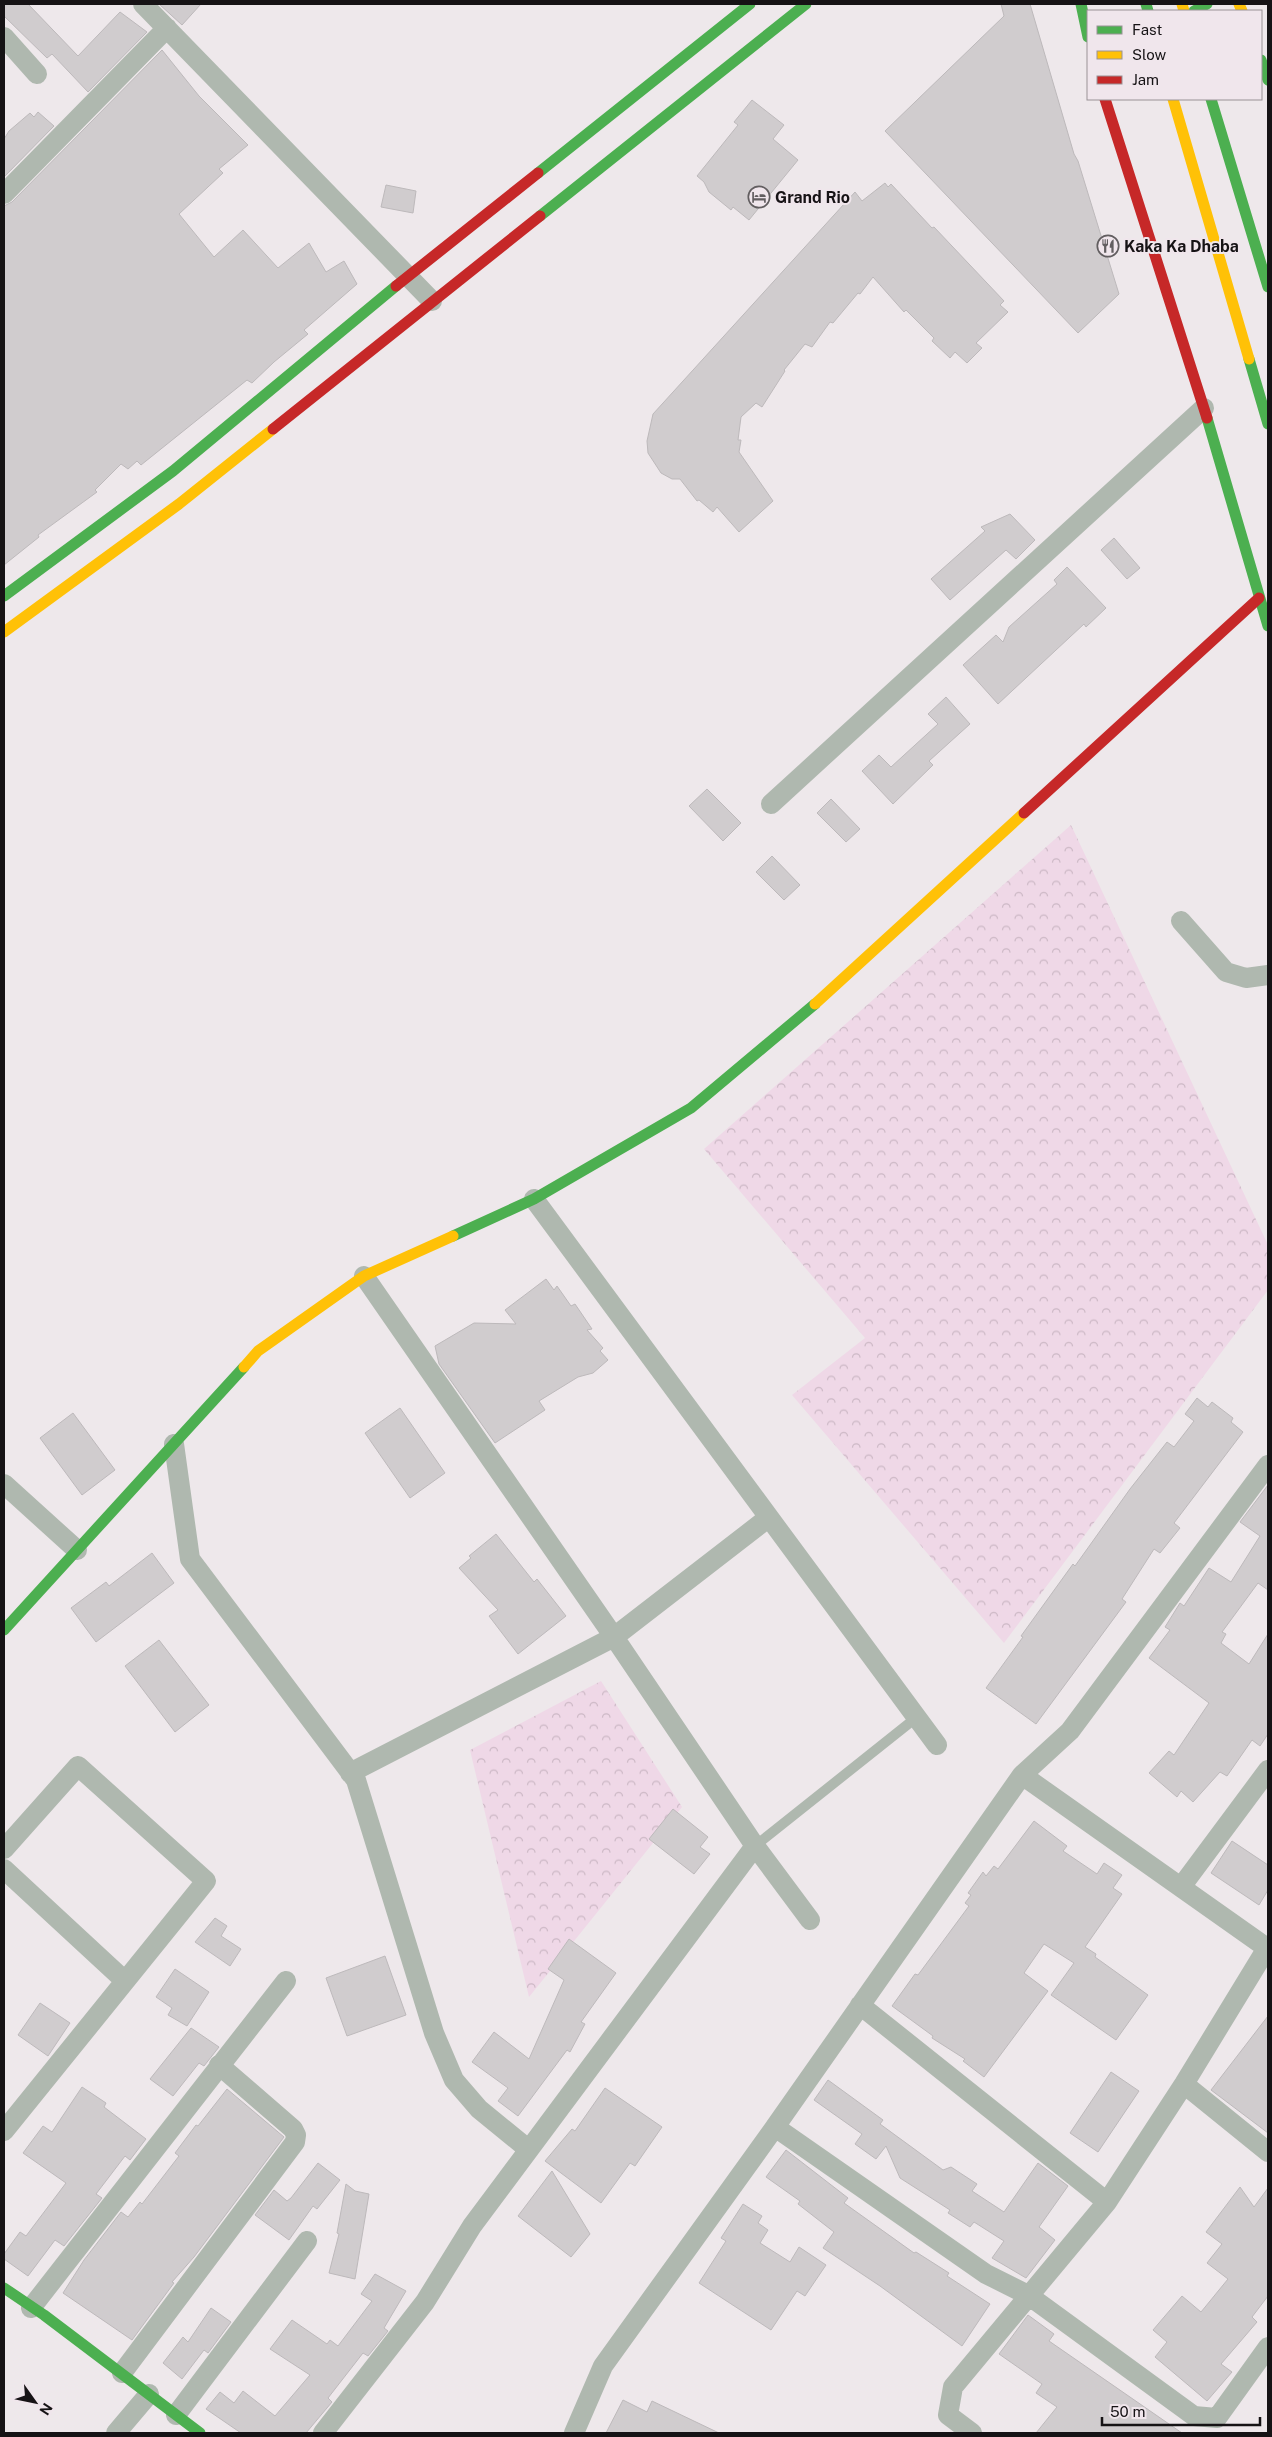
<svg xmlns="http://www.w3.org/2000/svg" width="1272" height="2437" font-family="'Public Sans',sans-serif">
<defs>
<pattern id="park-crowns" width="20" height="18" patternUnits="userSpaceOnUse" patternTransform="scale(1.25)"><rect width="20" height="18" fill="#efd8e7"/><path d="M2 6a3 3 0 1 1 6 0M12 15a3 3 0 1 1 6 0" fill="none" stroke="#ccb8c5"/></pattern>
</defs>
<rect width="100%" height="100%" fill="#eee8eb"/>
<path fill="url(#park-crowns)" d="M 1071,825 L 1268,1245 L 1268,1290 L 1004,1643 L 792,1395 L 865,1338 L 704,1149 Z
M 601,1681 L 682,1807 L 529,1997 L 470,1750 Z"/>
<path fill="#d0ccce" stroke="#bdb9bb" d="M 4,4 L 28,4 L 78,56 L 120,12 L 147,32 L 88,92 L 52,54 L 47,58 L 4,16 Z
M 159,4 L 201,4 L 182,25 Z
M 1001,4 L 1030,4 L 1074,154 L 1078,161 L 1119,294 L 1078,333 L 885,131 L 1004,16 Z
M 162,50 L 199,96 L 248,145 L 219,169 L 223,173 L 179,214 L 214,257 L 243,230 L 278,268 L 309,243 L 326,272 L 344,261 L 357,284 L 304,330 L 308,334 L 274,362 L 252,383 L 247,380 L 141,465 L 137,461 L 128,469 L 121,464 L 95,490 L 97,492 L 38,535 L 39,537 L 4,565 L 4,206 L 12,202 Z
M 752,100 L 784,125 L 773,139 L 798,160 L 749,220 L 733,207 L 731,210 L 709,192 L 704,182 L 697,176 L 738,125 L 734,122 Z
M 38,112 L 54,126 L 4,177 L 4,139 L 9,131 L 30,113 L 34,117 Z
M 885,183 L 888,187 L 891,184 L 932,228 L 934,227 L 1004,301 L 1000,305 L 1008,312 L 976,343 L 982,348 L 967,363 L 955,352 L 950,358 L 932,341 L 934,338 L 906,310 L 904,312 L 873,277 L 860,294 L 858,293 L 833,323 L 830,322 L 812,347 L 805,344 L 784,370 L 785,371 L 762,407 L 756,403 L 741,417 L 738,440 L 741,440 L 739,452 L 773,501 L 739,532 L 717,507 L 713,512 L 699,500 L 697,501 L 680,479 L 672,479 L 661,473 L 648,453 L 647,441 L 653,414 L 855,192 L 862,201 Z
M 386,185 L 416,191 L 413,213 L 381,207 Z
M 1010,514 L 1035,540 L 1016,559 L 1006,550 L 950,600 L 931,579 L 985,531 L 981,527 Z
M 1114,538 L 1140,568 L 1127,579 L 1101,550 Z
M 1067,567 L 1106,608 L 1086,627 L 1084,624 L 998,704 L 963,665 L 996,635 L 1003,642 L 1009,627 L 1057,584 L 1054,580 Z
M 946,697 L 970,724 L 929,761 L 933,765 L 893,804 L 862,771 L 879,755 L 891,767 L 938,724 L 928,714 Z
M 707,789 L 741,823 L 723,841 L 689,806 Z
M 831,799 L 860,829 L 846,842 L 817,813 Z
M 772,856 L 800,885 L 784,900 L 756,872 Z
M 546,1279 L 554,1290 L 557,1286 L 571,1306 L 575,1304 L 592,1329 L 587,1330 L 603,1348 L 600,1351 L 608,1360 L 593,1373 L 578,1377 L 539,1401 L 545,1410 L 495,1443 L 439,1364 L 435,1346 L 474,1323 L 516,1324 L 505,1310 Z
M 1197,1398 L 1208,1407 L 1212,1402 L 1233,1418 L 1231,1422 L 1243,1432 L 1174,1523 L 1180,1528 L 1160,1553 L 1154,1549 L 1122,1599 L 1126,1602 L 1036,1724 L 986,1688 L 1023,1637 L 1021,1636 L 1073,1564 L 1075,1566 L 1130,1489 L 1167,1442 L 1174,1447 L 1194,1421 L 1185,1414 Z
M 400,1408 L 445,1473 L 410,1498 L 365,1433 Z
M 73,1413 L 115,1470 L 82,1495 L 40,1438 Z
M 1268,1485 L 1268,1590 L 1258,1583 L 1222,1632 L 1226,1634 L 1221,1643 L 1249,1664 L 1268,1634 L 1268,1734 L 1260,1746 L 1252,1740 L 1227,1776 L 1220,1772 L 1193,1802 L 1181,1791 L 1177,1797 L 1149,1773 L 1169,1751 L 1174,1755 L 1209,1703 L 1149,1658 L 1170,1630 L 1165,1627 L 1180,1603 L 1184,1606 L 1209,1568 L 1231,1582 L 1260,1536 L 1240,1522 Z
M 496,1534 L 534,1582 L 537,1579 L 566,1616 L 518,1654 L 489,1616 L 498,1610 L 459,1568 L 471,1558 L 469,1556 Z
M 152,1553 L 174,1583 L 96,1642 L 71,1608 L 106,1582 L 109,1586 Z
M 159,1640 L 209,1705 L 175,1732 L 125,1666 Z
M 673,1809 L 708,1837 L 700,1847 L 710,1854 L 694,1874 L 649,1839 Z
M 1034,1821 L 1067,1846 L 1063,1851 L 1097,1874 L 1104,1863 L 1122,1875 L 1113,1888 L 1122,1894 L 1085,1947 L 1096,1954 L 1095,1957 L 1148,1995 L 1116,2040 L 1051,1995 L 1074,1963 L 1044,1944 L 1024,1973 L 1048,1991 L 984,2077 L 963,2061 L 965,2059 L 932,2038 L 933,2036 L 892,2006 L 915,1974 L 918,1975 L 969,1906 L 965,1903 L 971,1895 L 968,1893 L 983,1872 L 986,1876 L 994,1866 L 998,1869 Z
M 1232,1841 L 1268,1865 L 1268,1890 L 1259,1905 L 1211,1873 Z
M 215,1918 L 227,1926 L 221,1936 L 241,1949 L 230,1966 L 195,1942 Z
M 569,1939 L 616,1973 L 581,2022 L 585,2024 L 570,2052 L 567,2050 L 518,2116 L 498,2101 L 508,2088 L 472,2062 L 494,2032 L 529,2059 L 564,1980 L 548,1969 Z
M 385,1956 L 406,2015 L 347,2036 L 326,1978 Z
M 175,1969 L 209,1992 L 187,2026 L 168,2015 L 172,2008 L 156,1997 Z
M 40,2003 L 70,2023 L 48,2056 L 18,2035 Z
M 1268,2016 L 1268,2133 L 1211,2090 Z
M 191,2028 L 219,2047 L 204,2066 L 199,2063 L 173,2096 L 150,2079 Z
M 1111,2072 L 1139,2091 L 1098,2152 L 1070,2133 Z
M 828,2080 L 883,2120 L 880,2124 L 943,2170 L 951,2167 L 977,2184 L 972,2191 L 1004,2212 L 1038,2163 L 1068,2186 L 1039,2227 L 1055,2240 L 1026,2278 L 992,2258 L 1004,2241 L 974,2222 L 970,2227 L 948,2213 L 950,2210 L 900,2178 L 886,2146 L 876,2159 L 855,2144 L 862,2134 L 814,2100 Z
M 82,2087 L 106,2103 L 104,2107 L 146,2139 L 130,2160 L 125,2156 L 96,2194 L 102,2198 L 64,2246 L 55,2240 L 28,2276 L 4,2259 L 4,2254 L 20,2232 L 26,2236 L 66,2183 L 23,2153 L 43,2126 L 52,2132 Z
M 605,2088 L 662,2127 L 635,2166 L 630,2163 L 601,2203 L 545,2161 L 572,2129 L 575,2131 Z
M 227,2089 L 284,2137 L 194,2257 L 172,2282 L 174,2283 L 132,2340 L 63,2293 L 84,2260 L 121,2212 L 128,2217 L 140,2202 L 142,2204 L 179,2156 L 175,2153 L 196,2125 L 198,2126 Z
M 786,2150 L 848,2198 L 844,2203 L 914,2253 L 916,2252 L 949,2273 L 947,2276 L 990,2304 L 962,2346 L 880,2286 L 823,2248 L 834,2232 L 798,2204 L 800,2201 L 766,2177 Z
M 318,2163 L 340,2180 L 317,2209 L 313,2206 L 289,2240 L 255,2215 L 274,2190 L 287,2201 L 291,2198 Z
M 552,2171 L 590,2234 L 571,2257 L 518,2216 Z
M 346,2184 L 355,2191 L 369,2194 L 355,2279 L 329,2273 L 339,2234 L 337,2233 Z
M 1240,2187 L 1254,2207 L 1268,2188 L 1268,2296 L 1252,2317 L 1257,2322 L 1221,2364 L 1232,2372 L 1207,2401 L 1155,2357 L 1167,2342 L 1153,2330 L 1182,2296 L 1201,2312 L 1228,2279 L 1207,2263 L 1222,2244 L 1206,2232 Z
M 743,2204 L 762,2216 L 758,2223 L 768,2230 L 760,2243 L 790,2262 L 799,2247 L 826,2265 L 805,2296 L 797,2291 L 771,2330 L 699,2283 L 726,2241 L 721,2238 Z
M 375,2274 L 406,2291 L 384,2328 L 388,2331 L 368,2356 L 363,2353 L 328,2398 L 332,2402 L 306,2433 L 241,2433 L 206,2409 L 220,2392 L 234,2403 L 243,2391 L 275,2416 L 310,2375 L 270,2349 L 292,2320 L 327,2344 L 330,2340 L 338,2346 L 372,2301 L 361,2294 Z
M 211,2308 L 231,2322 L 208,2353 L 204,2350 L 182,2379 L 163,2363 L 183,2337 L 188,2342 Z
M 1028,2315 L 1054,2334 L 1049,2341 L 1182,2433 L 1036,2433 L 1057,2407 L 1036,2393 L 1042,2384 L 999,2354 Z
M 623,2400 L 647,2412 L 652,2401 L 719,2433 L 606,2433 Z"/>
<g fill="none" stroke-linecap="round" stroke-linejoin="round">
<path stroke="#afb8af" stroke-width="10" d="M 755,1846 L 917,1717"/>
<path stroke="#afb8af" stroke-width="20" d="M 143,4 L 432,301
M 4,37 L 37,74
M 4,194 L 167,28
M 771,804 L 1204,408
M 1181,921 L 1226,972 L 1246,978 L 1268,975
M 534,1199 L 937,1745
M 174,1444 L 190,1559 L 356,1780 L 434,2033 L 454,2080 L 479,2109 L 528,2149
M 4,1484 L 77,1550
M 350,1773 L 614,1637 L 768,1518
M 1022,1775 L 1070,1731 L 1268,1465
M 755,1846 L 810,1920
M 4,1849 L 78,1766 L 206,1881 L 4,2131
M 4,1869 L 125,1981
M 1181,1887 L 1268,1770
M 860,2005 L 1107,2202
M 1184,2084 L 1268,2152
M 775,2127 L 1022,1775 L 1267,1948 L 1184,2084 L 1107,2202 L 953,2387 L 948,2415 L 972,2433
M 31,2308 L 286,1981
M 122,2373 L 295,2142 L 296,2135 L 293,2129 L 219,2065
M 176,2415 L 307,2241
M 116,2433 L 149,2394
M 323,2433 L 425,2302 L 472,2226 L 755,1846 L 614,1637 L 364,1276
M 574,2433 L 603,2366 L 775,2127 L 986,2274 L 1028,2295 L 1194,2416 L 1217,2418 L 1268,2347"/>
<path stroke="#4caf50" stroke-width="11" d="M 1081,4 L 1088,37
M 1146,4 L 1148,11
M 1194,11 L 1207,4
M 1261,60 L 1268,80
M 1211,99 L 1268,287
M 538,173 L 750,4
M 540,216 L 806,4
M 1249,359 L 1268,424
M 1207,418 L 1268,626
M 4,596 L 173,471 L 396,286
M 453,1236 L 534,1199 L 691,1108 L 815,1004
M 4,1630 L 244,1367
M 4,2288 L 44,2315 L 200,2433"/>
<path stroke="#ffc107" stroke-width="11" d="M 1182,4 L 1184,11
M 1239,4 L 1242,11
M 1173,99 L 1249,359
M 4,632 L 179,504 L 273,429
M 815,1004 L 1024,813
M 244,1367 L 258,1351 L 364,1276 L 453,1236"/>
<path stroke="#c62828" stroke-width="11" d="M 1105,99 L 1207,418
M 396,286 L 538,173
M 273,429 L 540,216
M 1024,813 L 1259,598"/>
</g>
<defs>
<g id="hotel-ring" transform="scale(1.125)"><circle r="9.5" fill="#f0e6ec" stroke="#625e60" stroke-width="1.5"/><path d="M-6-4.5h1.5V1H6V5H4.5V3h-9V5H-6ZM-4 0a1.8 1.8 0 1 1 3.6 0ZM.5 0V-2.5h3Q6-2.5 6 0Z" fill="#625e60"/></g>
<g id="restaurant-ring" transform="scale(1.125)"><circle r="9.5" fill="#f0e6ec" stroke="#625e60" stroke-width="1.5"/><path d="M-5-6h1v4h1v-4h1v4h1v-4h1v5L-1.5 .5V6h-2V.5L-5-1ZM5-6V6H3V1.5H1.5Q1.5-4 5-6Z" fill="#625e60"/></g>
</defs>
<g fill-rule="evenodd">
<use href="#hotel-ring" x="759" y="197"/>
<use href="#restaurant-ring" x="1108" y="246"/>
</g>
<g text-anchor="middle" stroke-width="4" stroke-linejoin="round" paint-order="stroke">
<g font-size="16" font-weight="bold" fill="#161315" stroke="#f0e6ec" text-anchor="start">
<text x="775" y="203">Grand Rio</text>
<text x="1124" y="252">Kaka Ka Dhaba</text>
</g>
</g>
<rect width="1272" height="2437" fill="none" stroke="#161315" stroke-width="10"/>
<rect x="1087" y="10" width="175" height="90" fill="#f0e6ec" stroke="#999296"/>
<rect x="1097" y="26" width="25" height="8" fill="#4caf50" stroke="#999296"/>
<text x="1132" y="35" font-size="15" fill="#161315">Fast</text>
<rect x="1097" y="51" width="25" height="8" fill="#ffc107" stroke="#999296"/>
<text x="1132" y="60" font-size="15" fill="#161315">Slow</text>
<rect x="1097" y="76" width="25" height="8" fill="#c62828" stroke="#999296"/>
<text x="1132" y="85" font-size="15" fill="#161315">Jam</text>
<g transform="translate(35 2402) rotate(123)" stroke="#f0e6ec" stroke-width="4" paint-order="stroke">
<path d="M0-4L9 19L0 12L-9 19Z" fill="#161315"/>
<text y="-8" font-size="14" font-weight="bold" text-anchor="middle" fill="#161315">N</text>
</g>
<path d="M1102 2417v8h158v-8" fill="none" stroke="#161315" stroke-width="2.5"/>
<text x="1110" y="2417" font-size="15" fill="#161315" stroke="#f0e6ec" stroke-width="4" paint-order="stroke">50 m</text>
</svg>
